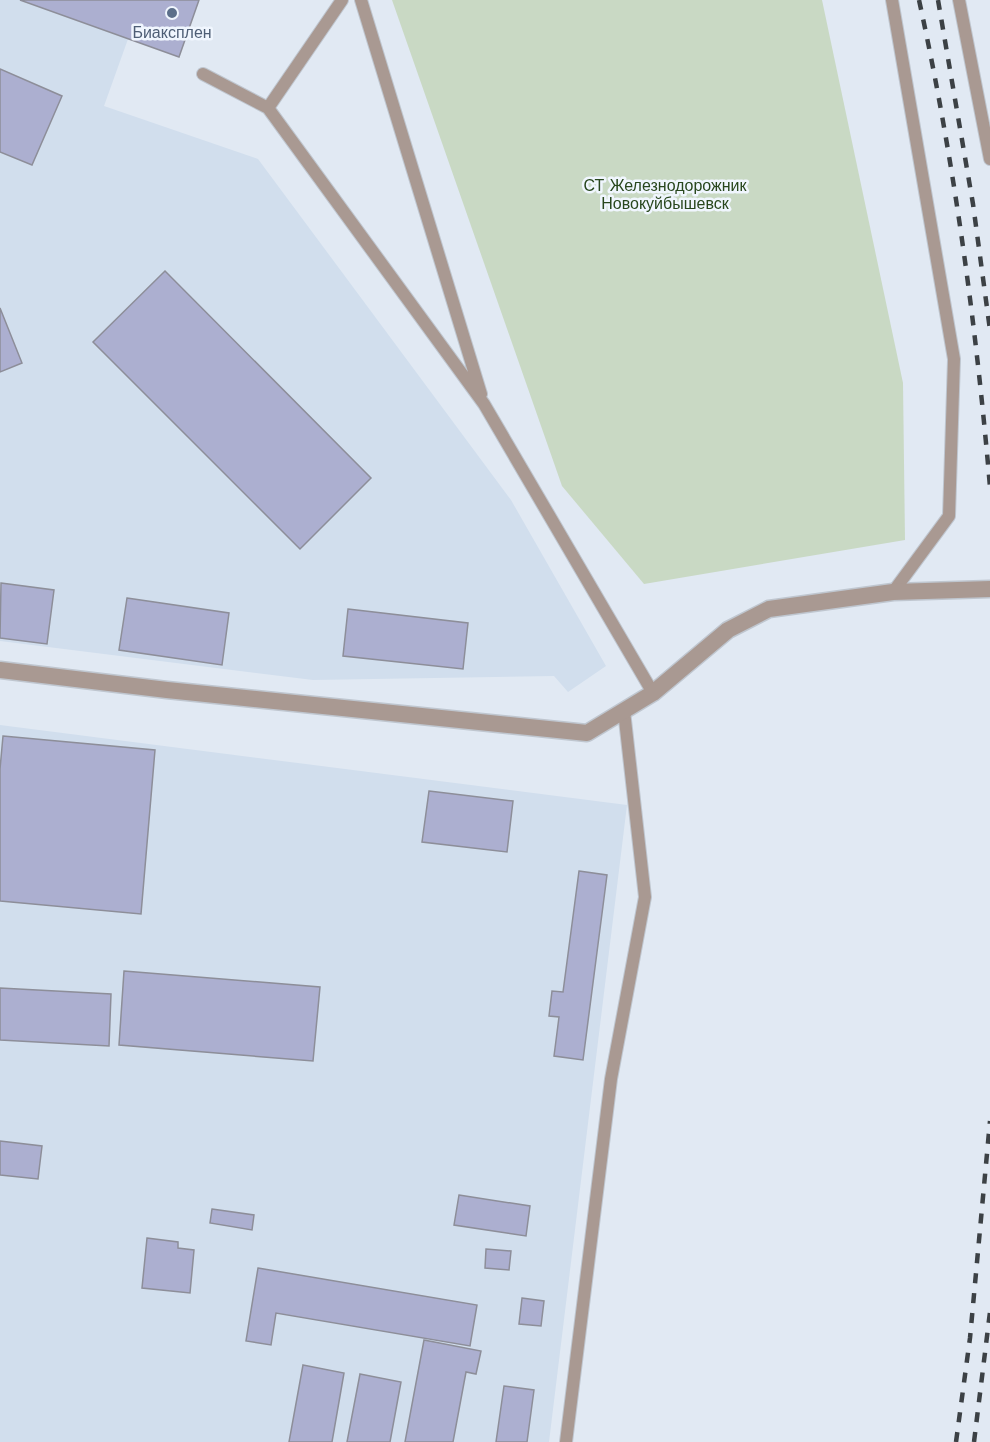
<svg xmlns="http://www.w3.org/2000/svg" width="990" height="1442" font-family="'Work Sans',sans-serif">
<rect width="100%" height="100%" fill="#e1e9f3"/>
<path fill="#d1deed" d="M 0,0 L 20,0 L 128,39 L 104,106 L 258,159 L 511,500 L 606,666 L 568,692 L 554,676 L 313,680 L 0,641 Z
M 0,725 L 627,805 L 549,1442 L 0,1442 Z"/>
<path fill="#c9d9c4" d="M 392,0 L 822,0 L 903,383 L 905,540 L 644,584 L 562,486 Z"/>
<path fill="#acafd0" stroke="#8d8e99" stroke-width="1.5" d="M 20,0 L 199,0 L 179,57 Z
M 0,69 L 62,96 L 32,165 L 0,152 Z
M 165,271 L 371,478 L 300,549 L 93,342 Z
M 0,308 L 22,363 L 0,372 Z
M 1,583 L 54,590 L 47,644 L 0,638 Z
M 127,598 L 229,613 L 222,665 L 119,650 Z
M 348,609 L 468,623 L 463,669 L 343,656 Z
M 3,736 L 155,750 L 141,914 L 0,901 L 0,769 Z
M 429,791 L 513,801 L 507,852 L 422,842 Z
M 579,871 L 607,875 L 583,1060 L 554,1056 L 559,1017 L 549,1016 L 552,991 L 563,992 Z
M 124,971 L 320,987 L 313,1061 L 119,1045 Z
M 0,988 L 111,994 L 109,1046 L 0,1040 Z
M 0,1141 L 42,1146 L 38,1179 L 0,1175 Z
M 459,1195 L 530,1206 L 526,1236 L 454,1225 Z
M 212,1209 L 254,1215 L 252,1230 L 210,1223 Z
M 147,1238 L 178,1242 L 178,1248 L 194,1250 L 190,1293 L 142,1288 Z
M 486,1249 L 511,1251 L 509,1270 L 485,1268 Z
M 258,1268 L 477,1305 L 470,1346 L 276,1313 L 271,1345 L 246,1341 Z
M 522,1298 L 544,1301 L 541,1326 L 519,1324 Z
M 424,1340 L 481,1351 L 476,1374 L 466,1372 L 453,1442 L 405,1442 Z
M 303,1365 L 344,1373 L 332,1442 L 289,1442 Z
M 360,1374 L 401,1382 L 390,1442 L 347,1442 Z
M 504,1386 L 534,1390 L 527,1442 L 496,1442 Z"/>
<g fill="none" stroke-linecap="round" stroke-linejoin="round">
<g stroke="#bfc6cf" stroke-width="14">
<path id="service" d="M 361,0 L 481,394
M 892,0 L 954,359 L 949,516 L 893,592
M 959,0 L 990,159
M 203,74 L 268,108 L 484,404 L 653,693
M 268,108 L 342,0
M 566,1442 L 611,1079 L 645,897 L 624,711"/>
</g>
<g stroke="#bfc6cf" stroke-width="19">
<path id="minor" d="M 0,670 L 167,690 L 587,733 L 653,693 L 728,630 L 769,609 L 893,592 L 990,589"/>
</g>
<use href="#service" stroke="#a99992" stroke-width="12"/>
<use href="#minor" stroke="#a99992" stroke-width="16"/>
<path stroke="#3c4145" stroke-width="4.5" stroke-dasharray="10 10" stroke-linecap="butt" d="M 919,0 C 954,160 976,324 990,487
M 938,0 L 973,204 L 990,330
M 956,1442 L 970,1338 L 990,1121
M 974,1442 L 990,1312"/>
</g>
<circle fill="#5c6f8a" stroke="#f0f6fe" stroke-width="2" cx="172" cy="13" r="6"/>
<g text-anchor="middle" stroke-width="5" stroke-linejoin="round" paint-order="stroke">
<g font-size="16" fill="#4e5e75" stroke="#f0f6fe">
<text x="172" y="38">Биаксплен</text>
</g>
<g font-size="16" fill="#28471d" stroke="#f0f6fe">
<text x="665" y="191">СТ Железнодорожник<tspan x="665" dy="18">Новокуйбышевск</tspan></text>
</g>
</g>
</svg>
